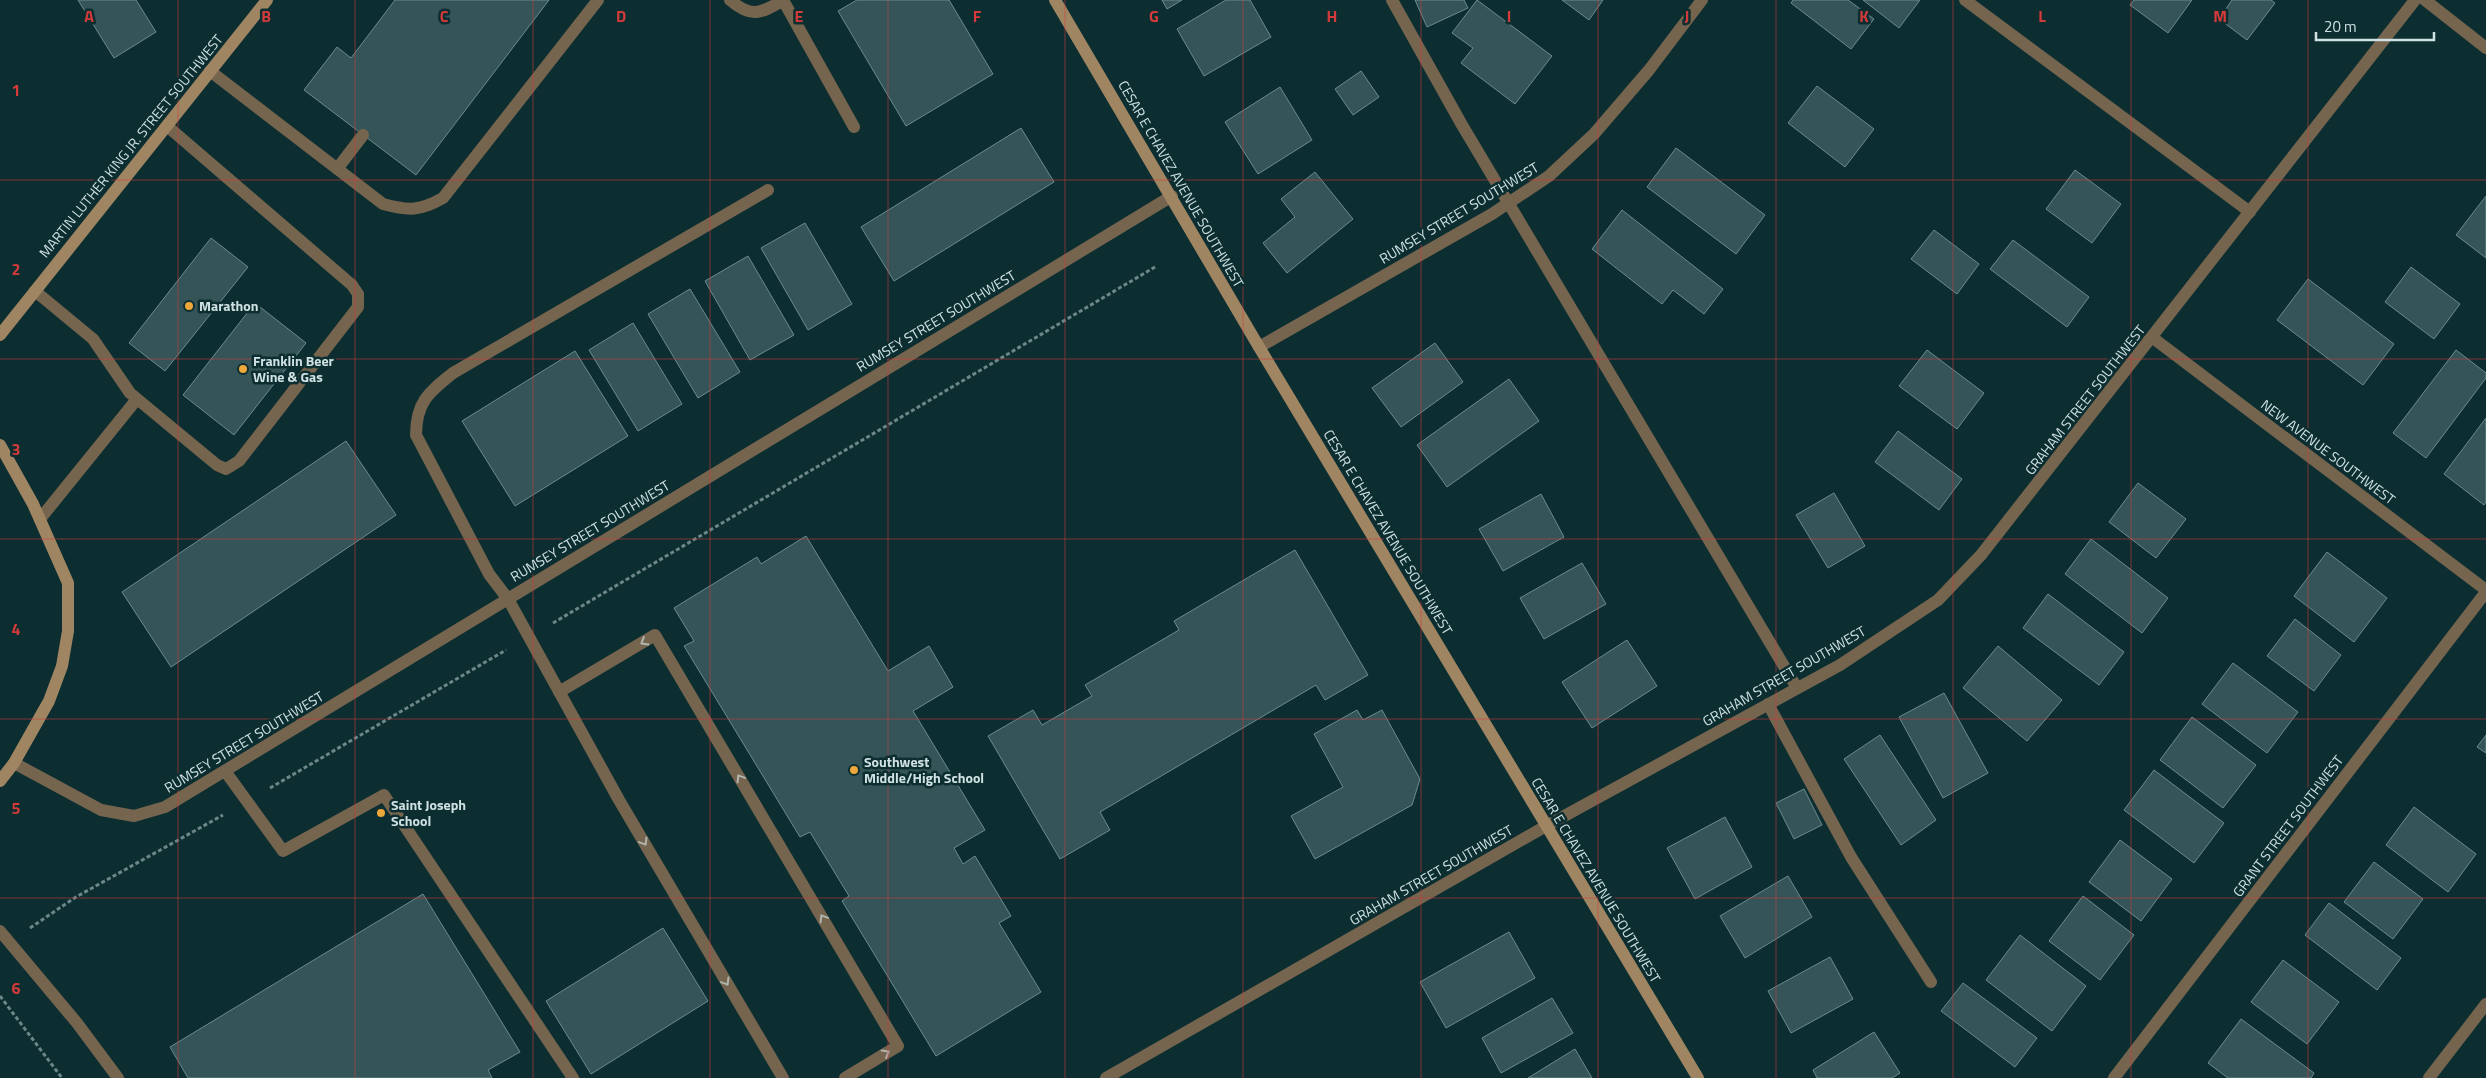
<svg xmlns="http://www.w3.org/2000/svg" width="2486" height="1078" font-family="'Titillium Web',sans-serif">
<rect width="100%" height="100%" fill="#0d2e31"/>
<path fill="#345457" stroke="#6a8c8f" d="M 78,0 L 136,0 L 156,32 L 114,58 Z
M 395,0 L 549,0 L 416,175 L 304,90 L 337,47 L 351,58 Z
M 857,0 L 949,0 L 993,74 L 906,126 L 838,11 Z
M 1162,0 L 1182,0 L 1167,9 Z
M 1226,0 L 1250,0 L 1271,37 L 1204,76 L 1177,29 Z
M 1415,0 L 1464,0 L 1468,8 L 1427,27 Z
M 1477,0 L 1552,56 L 1515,104 L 1461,63 L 1473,48 L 1452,33 Z
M 1562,0 L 1603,0 L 1589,20 Z
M 1793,0 L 1848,0 L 1874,19 L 1851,49 L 1791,3 Z
M 1863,0 L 1920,0 L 1899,28 Z
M 2134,0 L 2192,0 L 2168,33 L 2130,5 Z
M 2232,0 L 2271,0 L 2275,3 L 2247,40 L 2219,19 Z
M 1361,71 L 1379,97 L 1353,115 L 1335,89 Z
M 1817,86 L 1874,129 L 1845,167 L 1788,123 Z
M 1280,87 L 1312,140 L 1258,174 L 1225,122 Z
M 1021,128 L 1054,182 L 894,281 L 861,227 Z
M 1676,148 L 1765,215 L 1736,254 L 1647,187 Z
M 2075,170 L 2121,204 L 2092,243 L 2046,209 Z
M 1315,172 L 1353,219 L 1287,273 L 1263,243 L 1295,217 L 1281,199 Z
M 2486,196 L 2486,258 L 2456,235 Z
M 1622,210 L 1723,289 L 1704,314 L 1673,290 L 1662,304 L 1592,249 Z
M 805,223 L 852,304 L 808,330 L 761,248 Z
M 1934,230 L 1979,264 L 1957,294 L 1911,259 Z
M 211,238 L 248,267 L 165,371 L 129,343 Z
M 2013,240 L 2089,297 L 2067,327 L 1990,269 Z
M 748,256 L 794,335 L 750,360 L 705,281 Z
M 2411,267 L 2460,304 L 2434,339 L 2385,302 Z
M 2308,279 L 2394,344 L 2363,385 L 2277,320 Z
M 690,289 L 740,372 L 698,398 L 648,314 Z
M 255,303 L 306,343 L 234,435 L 183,395 Z
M 633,323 L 682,404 L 638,431 L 589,350 Z
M 1435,343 L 1463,382 L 1401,427 L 1372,388 Z
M 1927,350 L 1984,393 L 1957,429 L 1899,386 Z
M 2456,350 L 2486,373 L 2486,378 L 2426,458 L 2393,433 Z
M 575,351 L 628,436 L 515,506 L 462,421 Z
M 1509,379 L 1539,421 L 1447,487 L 1417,445 Z
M 2486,418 L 2486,502 L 2484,505 L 2444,474 Z
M 1898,431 L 1962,479 L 1939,510 L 1875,462 Z
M 346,441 L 396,515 L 171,667 L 122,592 Z
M 2138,483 L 2186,519 L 2156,558 L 2109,522 Z
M 1834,493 L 1865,546 L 1828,568 L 1796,515 Z
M 1541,494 L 1564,537 L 1503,571 L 1479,529 Z
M 806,536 L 888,671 L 929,646 L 953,687 L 913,711 L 985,830 L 954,848 L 963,864 L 975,856 L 1011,916 L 999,923 L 1041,992 L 936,1056 L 842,901 L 849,896 L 810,832 L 800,837 L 684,646 L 694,641 L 674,608 L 757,557 L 761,564 Z
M 2091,539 L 2168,598 L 2142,633 L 2065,574 Z
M 1295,550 L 1368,675 L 1325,700 L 1316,685 L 1100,812 L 1110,830 L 1060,859 L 988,736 L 1033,710 L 1042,725 L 1092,696 L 1085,685 L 1179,630 L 1174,621 Z
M 2327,552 L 2387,598 L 2354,642 L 2294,596 Z
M 1582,563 L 1606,604 L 1544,639 L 1520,598 Z
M 2048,594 L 2124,652 L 2099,685 L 2023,628 Z
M 2295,619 L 2341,655 L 2314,691 L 2267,656 Z
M 1627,640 L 1657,686 L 1592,728 L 1562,682 Z
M 1998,646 L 2062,700 L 2027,741 L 1963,688 Z
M 2233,663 L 2298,712 L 2267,753 L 2202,704 Z
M 1944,693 L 1988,773 L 1943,798 L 1899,717 Z
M 1357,710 L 1363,720 L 1382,710 L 1420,779 L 1412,805 L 1315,859 L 1291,816 L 1343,787 L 1314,734 Z
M 2192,717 L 2256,765 L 2223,808 L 2160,760 Z
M 1880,735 L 1936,820 L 1901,845 L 1844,759 Z
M 2486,735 L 2486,753 L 2477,747 Z
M 2154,770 L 2224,823 L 2194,863 L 2124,810 Z
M 1804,789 L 1822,825 L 1794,839 L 1776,803 Z
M 2414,807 L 2476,854 L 2448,892 L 2386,845 Z
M 1725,817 L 1752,867 L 1695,899 L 1667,848 Z
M 2120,840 L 2172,879 L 2141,921 L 2089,882 Z
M 2374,862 L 2423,899 L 2393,939 L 2344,902 Z
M 1788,876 L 1812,917 L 1745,958 L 1720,916 Z
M 423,894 L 520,1052 L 488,1070 L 492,1078 L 188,1078 L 170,1047 Z
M 2083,896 L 2134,935 L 2100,980 L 2049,941 Z
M 2329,903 L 2401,958 L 2377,990 L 2305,935 Z
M 663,928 L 708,1001 L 591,1074 L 546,1001 Z
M 1509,932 L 1535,978 L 1446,1028 L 1420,982 Z
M 2020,935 L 2086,986 L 2052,1031 L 1986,980 Z
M 1830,957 L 1853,999 L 1791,1033 L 1768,991 Z
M 2283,960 L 2339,1002 L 2307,1044 L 2251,1002 Z
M 1963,983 L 2037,1038 L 2015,1067 L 1941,1011 Z
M 1552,998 L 1573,1033 L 1501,1073 L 1482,1038 Z
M 2241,1019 L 2314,1073 L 2311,1078 L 2228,1078 L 2208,1063 Z
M 1874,1032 L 1900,1073 L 1892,1078 L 1817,1078 L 1813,1070 Z
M 1575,1049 L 1592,1078 L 1528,1078 Z"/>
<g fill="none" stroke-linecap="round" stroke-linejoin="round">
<path stroke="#6d8789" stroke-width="3" stroke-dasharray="4 2.5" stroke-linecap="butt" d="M 553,623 L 1155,267
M 270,788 L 506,650
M 30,928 L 76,897 L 223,815
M 0,996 L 62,1078"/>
<path stroke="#75644e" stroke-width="12" d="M 730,0 C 752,19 761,13 784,0
M 783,0 L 854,127
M 1392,0 L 1462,125 L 1797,688
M 1965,0 L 2250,212
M 210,71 L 383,204 C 409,211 420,211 443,198 L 598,0
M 337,169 L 363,135
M 768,190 L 453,373 C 429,392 416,402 416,435 L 489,574 L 508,599 L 619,800 L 783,1078
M 35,291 L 93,339 L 130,393 L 217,465 L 226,469 L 239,461 L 358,307 L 358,294 L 352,285 L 167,126
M 40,519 L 137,399
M 559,692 L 655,635 L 898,1046 L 845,1078
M 1768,704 L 1851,857 L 1931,982
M 225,771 L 283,851 L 384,795 L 573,1078"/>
<path stroke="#75644e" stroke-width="12" d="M 2425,0 L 2486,48
M 2153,338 L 2486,590
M 1259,347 L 1492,214 L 1549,176 L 1594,134 L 1649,70 L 1702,0
M 14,763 L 101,810 L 134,816 L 165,807 L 1172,196
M 1106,1078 L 1546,826 L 1840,665 L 1938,600 L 1981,555 L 2415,0
M 2114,1078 L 2486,592
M 2429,1078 L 2486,1004"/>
<path stroke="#75644e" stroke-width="12" d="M 0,931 L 77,1023 L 118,1078"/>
<path stroke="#a08562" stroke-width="12" d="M 1055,0 L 1259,347 L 1698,1078
M 0,335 L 267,0
M 0,445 L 33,504 L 68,583 L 68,631 L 62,666 L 49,701 L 14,763 L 0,781"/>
</g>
<defs><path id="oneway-chevron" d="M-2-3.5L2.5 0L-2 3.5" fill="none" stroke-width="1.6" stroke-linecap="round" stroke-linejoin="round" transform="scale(1.25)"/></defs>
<g stroke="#b0b5ae">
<use href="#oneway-chevron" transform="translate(644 642) rotate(149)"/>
<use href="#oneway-chevron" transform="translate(740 778) rotate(-121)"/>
<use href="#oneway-chevron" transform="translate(644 842) rotate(59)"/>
<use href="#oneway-chevron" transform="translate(823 918) rotate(-121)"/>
<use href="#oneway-chevron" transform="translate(726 982) rotate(59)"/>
<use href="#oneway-chevron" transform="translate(886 1053) rotate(-31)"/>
</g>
<path fill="none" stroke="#d53a3b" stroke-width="1" stroke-opacity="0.55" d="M 178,0 L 178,1078M 355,0 L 355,1078M 533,0 L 533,1078M 710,0 L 710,1078M 888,0 L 888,1078M 1065,0 L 1065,1078M 1243,0 L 1243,1078M 1421,0 L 1421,1078M 1598,0 L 1598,1078M 1776,0 L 1776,1078M 1953,0 L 1953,1078M 2131,0 L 2131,1078M 2308,0 L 2308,1078M 0,180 L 2486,180M 0,359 L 2486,359M 0,539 L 2486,539M 0,719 L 2486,719M 0,898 L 2486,898"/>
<g fill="#eda83b" stroke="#0d2e31" stroke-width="2">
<circle cx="189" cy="306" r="5"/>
<circle cx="243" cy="369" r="5"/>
<circle cx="854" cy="770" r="5"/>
<circle cx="381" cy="813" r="5"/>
</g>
<g text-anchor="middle" stroke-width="5" stroke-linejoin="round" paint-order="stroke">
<g font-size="14" fill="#cfe1e2" stroke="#0d2e31">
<text transform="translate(131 146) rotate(-51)" y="5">MARTIN LUTHER KING JR. STREET SOUTHWEST</text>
<text transform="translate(1181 184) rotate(60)" y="5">CESAR E CHAVEZ AVENUE SOUTHWEST</text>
<text transform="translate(1459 213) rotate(-31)" y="5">RUMSEY STREET SOUTHWEST</text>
<text transform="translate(936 321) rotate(-31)" y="5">RUMSEY STREET SOUTHWEST</text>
<text transform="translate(2085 400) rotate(-52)" y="5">GRAHAM STREET SOUTHWEST</text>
<text transform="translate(2328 452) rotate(37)" y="5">NEW AVENUE SOUTHWEST</text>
<text transform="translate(590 531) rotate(-31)" y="5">RUMSEY STREET SOUTHWEST</text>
<text transform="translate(1388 532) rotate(59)" y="5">CESAR E CHAVEZ AVENUE SOUTHWEST</text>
<text transform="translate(1784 676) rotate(-30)" y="5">GRAHAM STREET SOUTHWEST</text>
<text transform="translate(244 742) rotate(-31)" y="5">RUMSEY STREET SOUTHWEST</text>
<text transform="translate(2288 826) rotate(-53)" y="5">GRANT STREET SOUTHWEST</text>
<text transform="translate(1431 875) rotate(-30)" y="5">GRAHAM STREET SOUTHWEST</text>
<text transform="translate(1596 880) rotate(59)" y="5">CESAR E CHAVEZ AVENUE SOUTHWEST</text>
</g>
<g font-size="14" font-weight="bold" fill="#cfe1e2" stroke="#0d2e31" text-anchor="start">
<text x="199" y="311">Marathon</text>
<text x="253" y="366">Franklin Beer<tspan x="253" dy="16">Wine &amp; Gas</tspan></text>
<text x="864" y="767">Southwest<tspan x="864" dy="16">Middle/High School</tspan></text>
<text x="391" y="810">Saint Joseph<tspan x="391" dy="16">School</tspan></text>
</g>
</g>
<g font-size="16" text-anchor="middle" font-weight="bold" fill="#d53a3b" stroke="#0d2e31" stroke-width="5" stroke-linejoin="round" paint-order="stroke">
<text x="89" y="22">A</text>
<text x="266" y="22">B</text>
<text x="444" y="22">C</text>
<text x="621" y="22">D</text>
<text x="799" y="22">E</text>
<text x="977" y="22">F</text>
<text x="1154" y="22">G</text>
<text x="1332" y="22">H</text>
<text x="1509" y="22">I</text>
<text x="1687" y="22">J</text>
<text x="1864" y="22">K</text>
<text x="2042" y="22">L</text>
<text x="2220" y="22">M</text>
<text x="16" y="96">1</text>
<text x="16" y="275">2</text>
<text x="16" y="455">3</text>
<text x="16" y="635">4</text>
<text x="16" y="814">5</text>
<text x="16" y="994">6</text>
</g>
<path d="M2316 32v8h118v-8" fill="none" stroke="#cfe1e2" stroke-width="2.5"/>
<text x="2324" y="32" font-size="15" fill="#cfe1e2" stroke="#0d2e31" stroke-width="4" paint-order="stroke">20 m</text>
</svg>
